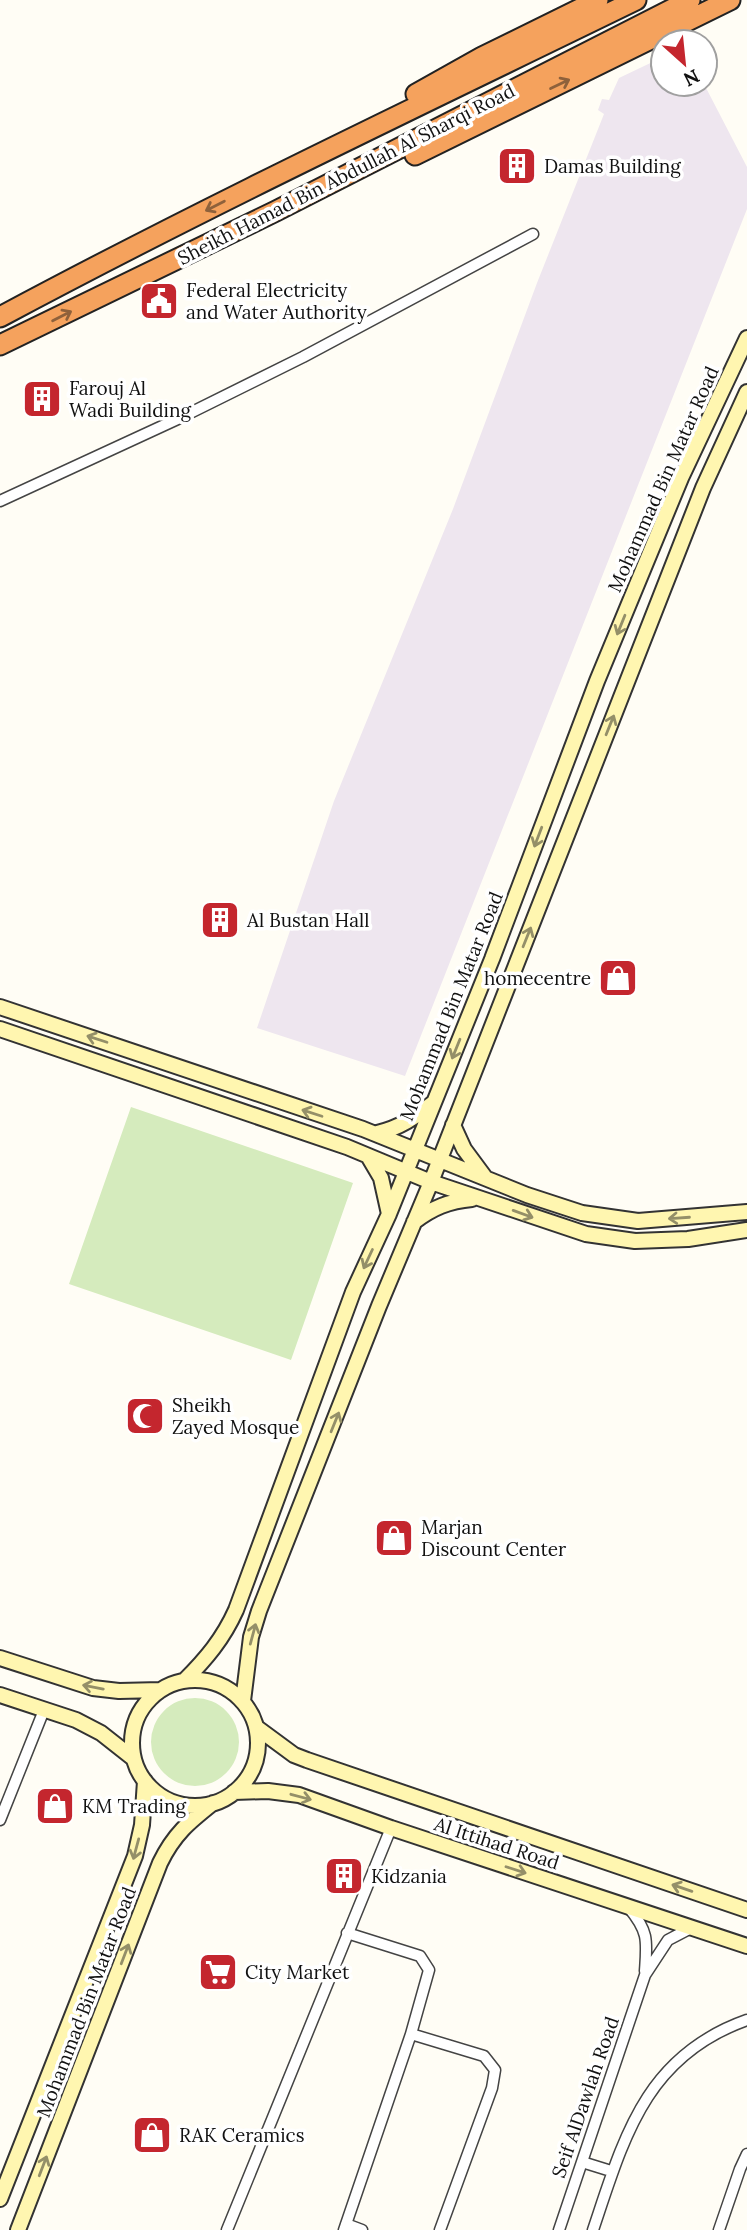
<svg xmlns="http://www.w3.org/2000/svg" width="747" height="2230" font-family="Lora,serif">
<rect width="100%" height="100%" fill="#fffdf5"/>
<path fill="#eee6ef" d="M 663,57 L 663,84 L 704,84 L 747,167 L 747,209 L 405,1076 L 257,1028 L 334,801 L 453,509 L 537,283 L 604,114 L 598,110 L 602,99 L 609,100 L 619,78 Z"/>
<path fill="#d5ebbd" d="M 131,1107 L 353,1183 L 291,1360 L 69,1284 Z
M151 1742a44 44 0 1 1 88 0a44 44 0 1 1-88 0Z"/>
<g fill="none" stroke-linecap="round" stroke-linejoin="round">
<g stroke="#444" stroke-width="13">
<path id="street" d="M 0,501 L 182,417 L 303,357 L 533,234
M 0,1820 L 44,1710
M 629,1908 C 649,1932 647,1941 645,1971
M 411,2034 L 484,2056 L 495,2070 L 492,2088 L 440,2230
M 582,2162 L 611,2171
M 346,2224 L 362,2230
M 227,2230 L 391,1828
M 344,2230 L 411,2034 L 429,1970 L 420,1956 L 347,1933
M 559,2230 L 645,1975 L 668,1940 L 691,1928
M 593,2230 C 624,2138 645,2056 747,2020
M 719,2230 L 740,2169 L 747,2154"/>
</g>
<g stroke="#333" stroke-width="18">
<path id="secondary" d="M 0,1007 L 363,1129 L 527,1195 L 582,1213 L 638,1221 L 747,1212
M 0,1029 L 347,1147 L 431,1182 L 586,1234 L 635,1241 L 688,1239 L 747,1230
M 453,1125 L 464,1149 L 484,1176
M 377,1133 C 400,1128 415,1117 433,1103
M 368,1156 L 381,1178 L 389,1214
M 414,1222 C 432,1208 449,1201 472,1199
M 0,1658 L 93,1688 L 119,1691 L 161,1690
M132 1743a63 63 0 1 1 126 0a63 63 0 1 1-126 0Z
M 184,1681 C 206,1659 223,1639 236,1610 L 353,1292 L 389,1214 L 492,959 L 597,681 L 681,478 L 747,338
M 0,1695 L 76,1720 L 101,1733 L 134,1759
M 243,1701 L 251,1637 L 259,1611 L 379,1306 L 431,1182 L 703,488 L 747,392
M 256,1727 L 294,1755 L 307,1760 L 747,1910
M 234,1792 L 268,1791 L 299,1795 L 391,1828 L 747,1946
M 0,2199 L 135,1856 L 142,1825 L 145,1781
M 18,2230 L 160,1863 C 174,1834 189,1822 213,1803"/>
</g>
<g stroke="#222" stroke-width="23">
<path id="highway" d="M 416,94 L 482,57 L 598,0
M 415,155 L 730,0
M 0,317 C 209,205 423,104 636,0
M 0,345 L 276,211 L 690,0"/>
</g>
<use href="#street" stroke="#fff" stroke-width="10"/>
<use href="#secondary" stroke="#fff6b0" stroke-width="14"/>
<use href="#highway" stroke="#f5a25d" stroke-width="19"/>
</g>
<defs><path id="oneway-shaft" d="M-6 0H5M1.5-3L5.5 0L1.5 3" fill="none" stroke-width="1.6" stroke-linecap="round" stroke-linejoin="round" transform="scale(1.75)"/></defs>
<g stroke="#8e613b">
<use href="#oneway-shaft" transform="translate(560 84) rotate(-26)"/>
<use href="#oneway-shaft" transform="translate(215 206) rotate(153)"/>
<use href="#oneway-shaft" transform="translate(62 316) rotate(-27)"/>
</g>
<g stroke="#948f68">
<use href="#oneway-shaft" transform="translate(621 625) rotate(112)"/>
<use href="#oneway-shaft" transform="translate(610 725) rotate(-68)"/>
<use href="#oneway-shaft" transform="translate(538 837) rotate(111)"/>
<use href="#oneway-shaft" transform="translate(527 937) rotate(-68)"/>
<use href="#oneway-shaft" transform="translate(97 1039) rotate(-162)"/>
<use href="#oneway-shaft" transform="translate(456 1049) rotate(112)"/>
<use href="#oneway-shaft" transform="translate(312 1113) rotate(-162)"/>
<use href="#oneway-shaft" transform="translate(523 1214) rotate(20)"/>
<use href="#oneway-shaft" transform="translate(679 1218) rotate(176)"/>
<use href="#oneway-shaft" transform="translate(368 1259) rotate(115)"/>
<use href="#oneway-shaft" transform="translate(335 1422) rotate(-68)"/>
<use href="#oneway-shaft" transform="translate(253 1634) rotate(-75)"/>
<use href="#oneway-shaft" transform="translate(93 1687) rotate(-169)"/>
<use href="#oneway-shaft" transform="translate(301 1797) rotate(15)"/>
<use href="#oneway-shaft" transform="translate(136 1849) rotate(105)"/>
<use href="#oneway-shaft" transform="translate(516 1870) rotate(18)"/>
<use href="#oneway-shaft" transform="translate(682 1888) rotate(-161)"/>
<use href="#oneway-shaft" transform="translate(125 1954) rotate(-69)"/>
<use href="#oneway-shaft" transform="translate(43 2166) rotate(-69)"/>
</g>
<defs>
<g id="building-square" transform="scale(2.0125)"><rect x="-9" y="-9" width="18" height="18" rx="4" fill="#c4262e" stroke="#fff"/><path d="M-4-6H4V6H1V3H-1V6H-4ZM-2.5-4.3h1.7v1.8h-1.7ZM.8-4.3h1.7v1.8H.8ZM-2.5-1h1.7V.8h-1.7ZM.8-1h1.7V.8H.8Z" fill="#fff"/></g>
<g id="civic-square" transform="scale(2.0125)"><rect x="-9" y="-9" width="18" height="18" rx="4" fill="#c4262e" stroke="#fff"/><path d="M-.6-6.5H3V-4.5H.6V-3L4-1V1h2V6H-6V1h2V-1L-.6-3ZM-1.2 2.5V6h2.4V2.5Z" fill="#fff"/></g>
<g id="shop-square" transform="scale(2.0125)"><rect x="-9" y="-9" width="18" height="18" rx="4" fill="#c4262e" stroke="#fff"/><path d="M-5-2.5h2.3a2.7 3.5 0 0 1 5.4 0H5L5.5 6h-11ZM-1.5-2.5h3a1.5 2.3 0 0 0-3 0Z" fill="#fff"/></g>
<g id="mosque-square" transform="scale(2.0125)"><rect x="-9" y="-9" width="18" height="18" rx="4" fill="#c4262e" stroke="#fff"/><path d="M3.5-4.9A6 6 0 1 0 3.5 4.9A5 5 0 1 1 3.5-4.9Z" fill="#fff"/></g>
<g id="supermarket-square" transform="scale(2.0125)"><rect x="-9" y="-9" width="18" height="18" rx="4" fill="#c4262e" stroke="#fff"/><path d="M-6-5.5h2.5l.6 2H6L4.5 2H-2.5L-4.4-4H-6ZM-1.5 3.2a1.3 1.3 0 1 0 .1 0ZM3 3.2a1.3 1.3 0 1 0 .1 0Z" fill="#fff"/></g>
</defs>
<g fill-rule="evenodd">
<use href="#building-square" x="517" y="166"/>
<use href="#civic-square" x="159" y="301"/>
<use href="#building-square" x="42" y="399"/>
<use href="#building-square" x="220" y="920"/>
<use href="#shop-square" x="618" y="978"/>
<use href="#mosque-square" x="145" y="1416"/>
<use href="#shop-square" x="394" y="1538"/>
<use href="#shop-square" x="55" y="1806"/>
<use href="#building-square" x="344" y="1876"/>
<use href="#supermarket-square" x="218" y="1972"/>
<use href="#shop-square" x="152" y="2135"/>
</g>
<g text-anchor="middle" stroke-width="7" stroke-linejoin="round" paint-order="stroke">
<g font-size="19" fill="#111" stroke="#fff" text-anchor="start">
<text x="544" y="173">Damas Building</text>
<text x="186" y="297">Federal Electricity<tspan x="186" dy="22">and Water Authority</tspan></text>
<text x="69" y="395">Farouj Al<tspan x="69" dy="22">Wadi Building</tspan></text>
<text x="247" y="927">Al Bustan Hall</text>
<text x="591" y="985" text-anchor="end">homecentre</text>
<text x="172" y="1412">Sheikh<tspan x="172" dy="22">Zayed Mosque</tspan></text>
<text x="421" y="1534">Marjan<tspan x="421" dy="22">Discount Center</tspan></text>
<text x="82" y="1813">KM Trading</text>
<text x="371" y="1883">Kidzania</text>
<text x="245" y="1979">City Market</text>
<text x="179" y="2142">RAK Ceramics</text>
</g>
<g font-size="19" fill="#111" stroke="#fff">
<text transform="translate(346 174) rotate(-27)" y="7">Sheikh Hamad Bin Abdullah Al Sharqi Road</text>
<text transform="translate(663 479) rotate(-66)" y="7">Mohammad Bin Matar Road</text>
<text transform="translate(451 1006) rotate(-68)" y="7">Mohammad Bin Matar Road</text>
<text transform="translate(497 1843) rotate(18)" y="7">Al Ittihad Road</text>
<text transform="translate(86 2002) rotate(-69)" y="7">Mohammad Bin Matar Road</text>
<text transform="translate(585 2097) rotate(-71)" y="7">Seif AlDawlah Road</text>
</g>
</g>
<g transform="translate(684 63) rotate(153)"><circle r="33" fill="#ffffff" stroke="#a0a0a0" stroke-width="2"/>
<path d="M0-5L12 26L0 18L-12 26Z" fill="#c4262e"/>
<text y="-10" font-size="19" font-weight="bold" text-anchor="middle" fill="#111111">N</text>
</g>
</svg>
